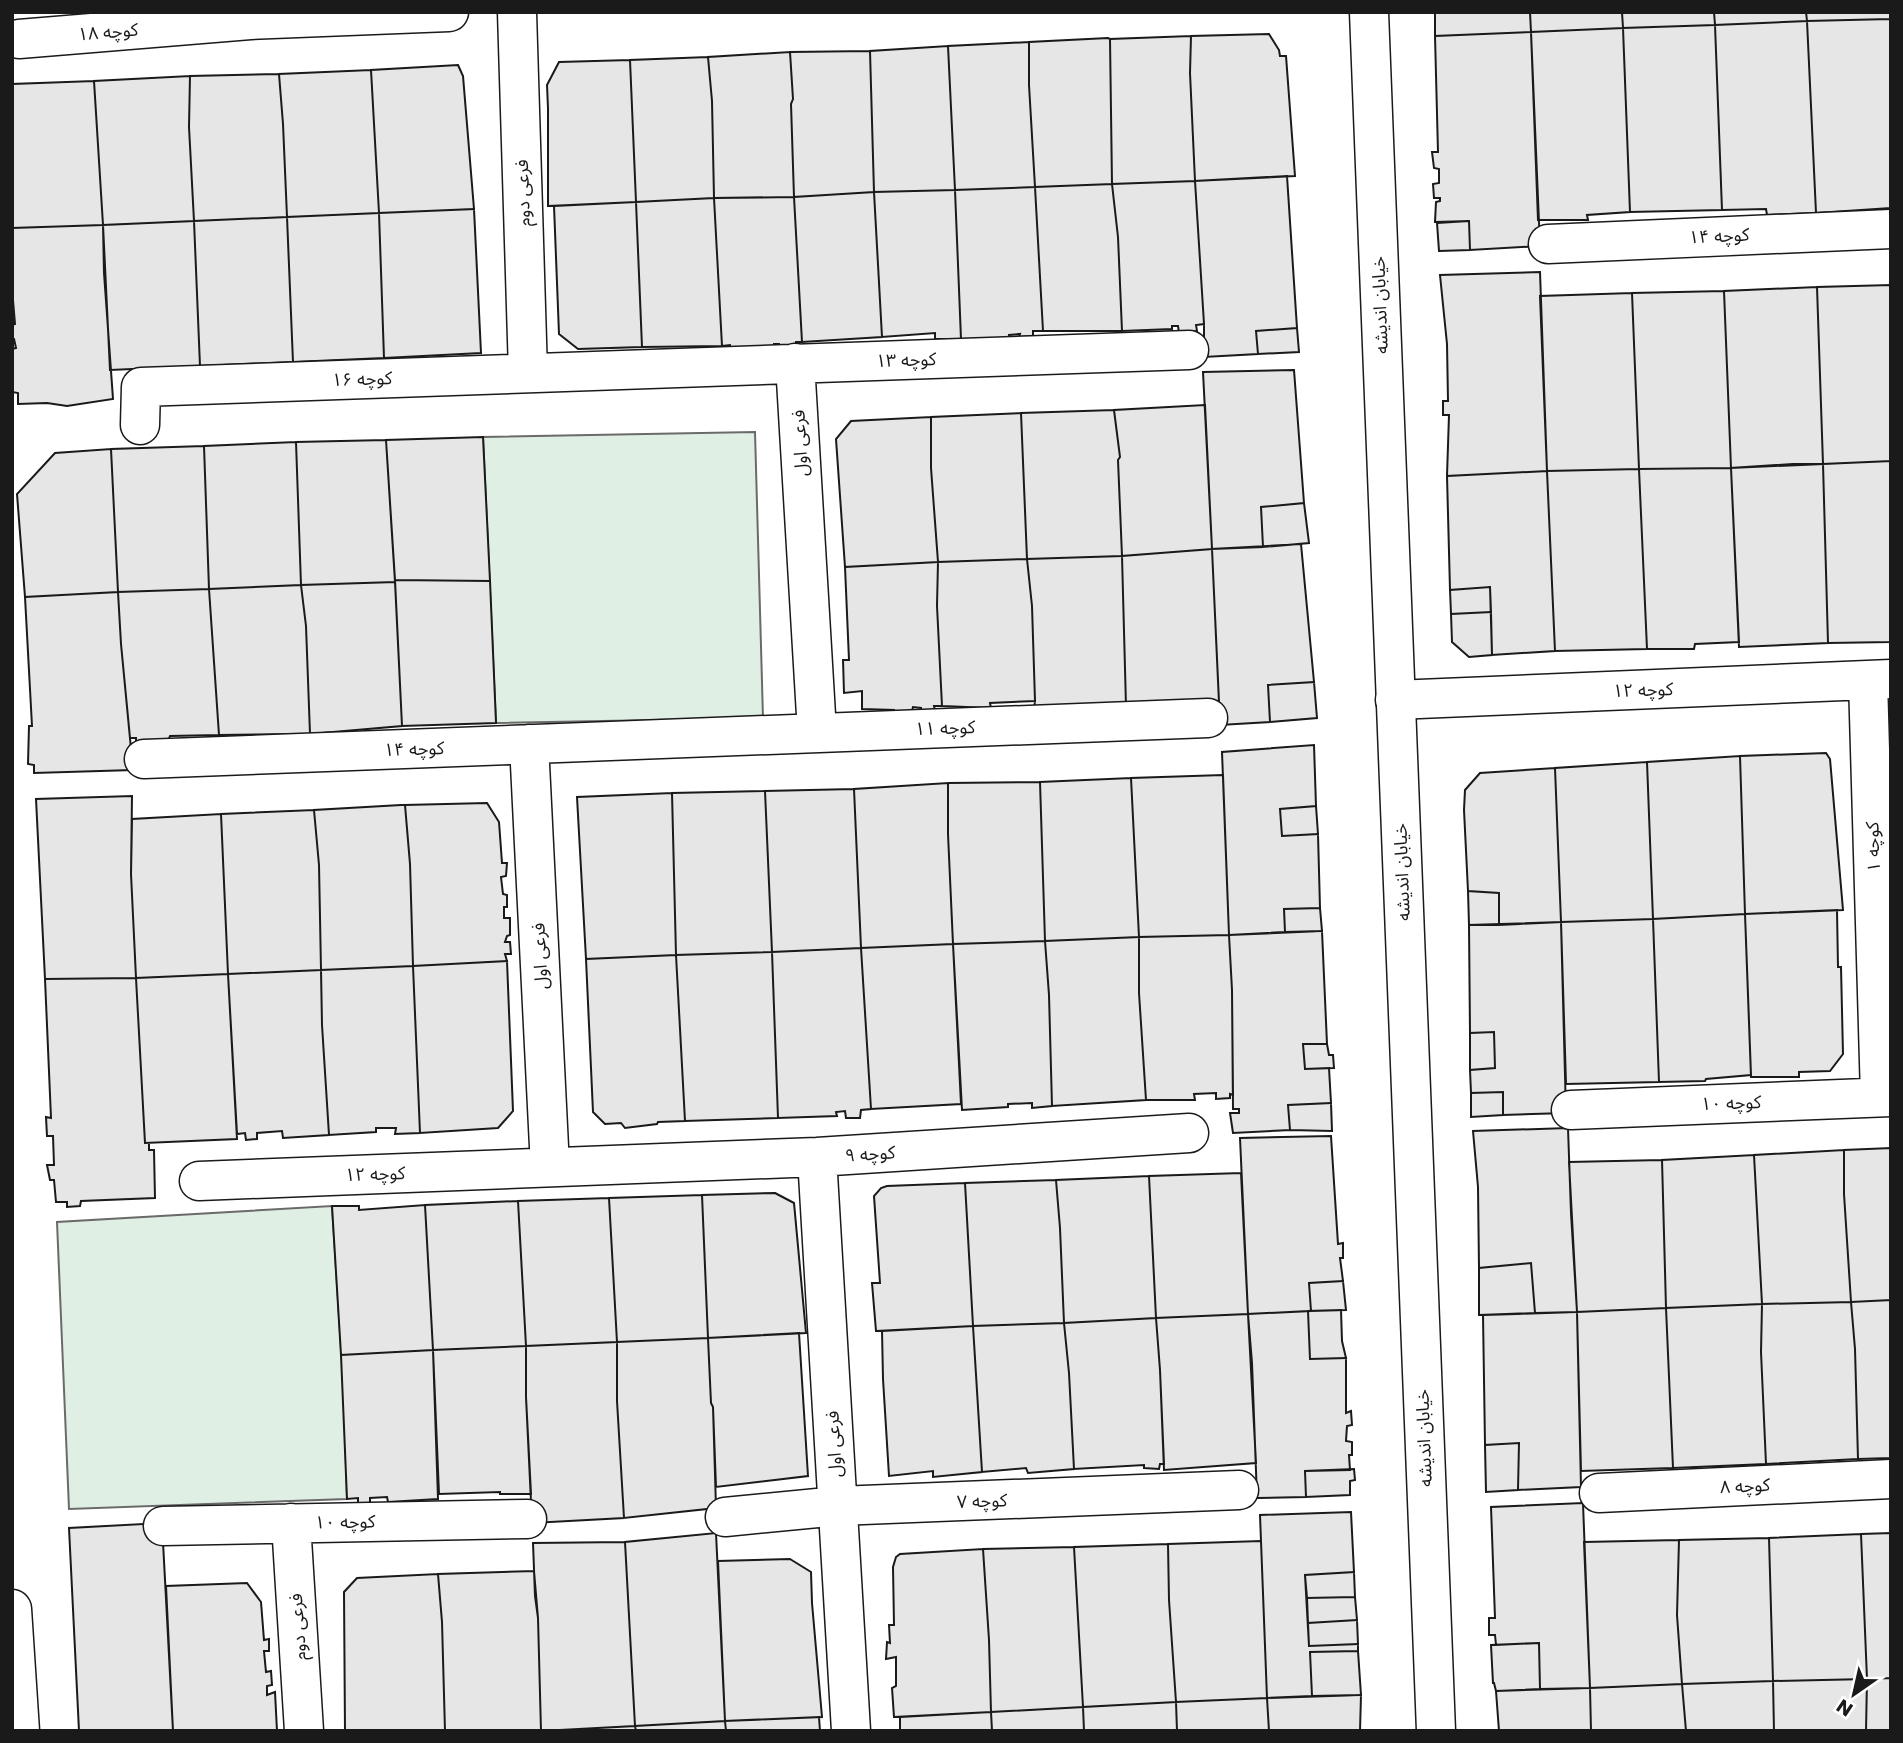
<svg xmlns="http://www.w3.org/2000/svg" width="1903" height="1743" font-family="Poppins,'Noto Sans Arabic',sans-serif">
<rect width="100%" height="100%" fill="#fff"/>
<path fill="#e0efe3" stroke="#6a6a6a" stroke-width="2" d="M 755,432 L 763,718 L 496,723 L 483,437 Z
M 332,1206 L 344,1394 L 347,1499 L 69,1509 L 57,1222 Z"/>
<path fill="#e6e6e6" stroke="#1a1a1a" stroke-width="2" d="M 1435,12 L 1530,12 L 1531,32 L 1435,36 Z
M 1530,12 L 1622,12 L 1623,28 L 1531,32 Z
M 1622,12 L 1714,12 L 1715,25 L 1623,28 Z
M 1714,12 L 1806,12 L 1807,21 L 1715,25 Z
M 1806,12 L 1890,12 L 1890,19 L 1807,21 Z
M 1890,19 L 1891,208 L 1816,213 L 1807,21 Z
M 1807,21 L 1816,213 L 1767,215 L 1766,209 L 1722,210 L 1715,25 Z
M 1715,25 L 1722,210 L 1630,212 L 1623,28 Z
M 1623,28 L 1630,212 L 1587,215 L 1588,220 L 1538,220 L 1531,32 Z
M 1531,32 L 1540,246 L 1470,250 L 1469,221 L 1435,222 L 1436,202 L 1440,201 L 1440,198 L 1434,198 L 1433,184 L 1439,183 L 1439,169 L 1434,168 L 1432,152 L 1438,152 L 1435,36 Z
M 1269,34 L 1279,50 L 1280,56 L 1286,56 L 1295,176 L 1195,181 L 1190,73 L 1191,36 Z
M 1191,36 L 1190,73 L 1195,181 L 1112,184 L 1110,39 Z
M 1108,38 L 1110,39 L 1112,184 L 1035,187 L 1029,85 L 1029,42 Z
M 1029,42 L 1029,85 L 1035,187 L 955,190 L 948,46 Z
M 948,46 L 955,190 L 874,192 L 870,51 Z
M 870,51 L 874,192 L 794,197 L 791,104 L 793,99 L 790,52 Z
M 790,52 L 793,99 L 791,104 L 794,197 L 714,198 L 712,101 L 708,57 Z
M 708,57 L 712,101 L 714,198 L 636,202 L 630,60 Z
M 630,60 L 636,202 L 548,206 L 548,108 L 547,85 L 559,62 Z
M 458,65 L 463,76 L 474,209 L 379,213 L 371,70 Z
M 371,70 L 379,213 L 287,217 L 283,124 L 279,74 Z
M 279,74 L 283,124 L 287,217 L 194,221 L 189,127 L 190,76 Z
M 190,76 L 189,127 L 194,221 L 103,225 L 94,81 Z
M 94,81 L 103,225 L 12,228 L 12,84 Z
M 1287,176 L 1297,328 L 1256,331 L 1258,354 L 1204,357 L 1204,324 L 1195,181 Z
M 1195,181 L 1204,324 L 1196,325 L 1197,331 L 1179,333 L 1178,326 L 1172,326 L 1172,329 L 1122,331 L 1118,237 L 1112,184 Z
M 1112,184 L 1118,237 L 1122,331 L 1043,331 L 1035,187 Z
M 1035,187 L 1043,331 L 1033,331 L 1033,336 L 1019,337 L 1020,334 L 1009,335 L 1009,340 L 961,339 L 955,190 Z
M 955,190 L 961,339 L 935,339 L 935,333 L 882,337 L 874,192 Z
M 874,192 L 882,337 L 802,342 L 794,197 Z
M 794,197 L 802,342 L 796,342 L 795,348 L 780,349 L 779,344 L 774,344 L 774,349 L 731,351 L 730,345 L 722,346 L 714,198 Z
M 714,198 L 722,346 L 642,347 L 636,202 Z
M 636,202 L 642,347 L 578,349 L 559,334 L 554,206 Z
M 474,209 L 481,353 L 384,358 L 379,213 Z
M 379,213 L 384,358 L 293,362 L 287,217 Z
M 287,217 L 293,362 L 200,366 L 194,221 Z
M 194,221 L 200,366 L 110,370 L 103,225 Z
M 1469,221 L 1470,250 L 1439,251 L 1437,223 Z
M 103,225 L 104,273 L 113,399 L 67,406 L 47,403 L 18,404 L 18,393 L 12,392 L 12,349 L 16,348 L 14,339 L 12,338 L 12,325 L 15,324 L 12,288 L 12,228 Z
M 1540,272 L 1547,471 L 1447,476 L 1449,415 L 1443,415 L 1443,401 L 1448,401 L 1447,344 L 1440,275 Z
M 1891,285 L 1891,461 L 1823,464 L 1817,287 Z
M 1817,287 L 1823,464 L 1731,468 L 1724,291 Z
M 1724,291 L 1731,468 L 1639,469 L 1632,293 Z
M 1632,293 L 1639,469 L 1547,471 L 1540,296 Z
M 1297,328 L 1299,352 L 1258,354 L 1256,331 Z
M 1294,370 L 1304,503 L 1261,507 L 1263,547 L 1212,549 L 1203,372 Z
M 1205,405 L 1212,549 L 1122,556 L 1118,460 L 1120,457 L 1114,410 Z
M 1114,410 L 1120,457 L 1118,460 L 1122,556 L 1027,559 L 1021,413 Z
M 1021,413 L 1027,559 L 938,562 L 931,468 L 931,417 Z
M 931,417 L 931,468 L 938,562 L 845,567 L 836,439 L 851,421 Z
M 483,437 L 490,581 L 395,580 L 386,440 Z
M 386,440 L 395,582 L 301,585 L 296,442 Z
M 296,442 L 301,585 L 209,589 L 204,446 Z
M 204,446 L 209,589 L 118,592 L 111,449 Z
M 111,449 L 118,592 L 25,597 L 17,494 L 55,453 Z
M 1891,461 L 1891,642 L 1828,643 L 1823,464 Z
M 1793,464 L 1823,464 L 1828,643 L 1739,647 L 1731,468 Z
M 1731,468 L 1739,642 L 1695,644 L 1694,649 L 1647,649 L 1639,469 Z
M 1639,469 L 1647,649 L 1555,651 L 1547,471 Z
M 1547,471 L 1555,651 L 1492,655 L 1490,587 L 1450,590 L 1447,476 Z
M 1304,503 L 1309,543 L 1263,547 L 1261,507 Z
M 1301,544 L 1314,682 L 1268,685 L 1270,722 L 1220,725 L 1212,549 Z
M 1212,549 L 1219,702 L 1126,706 L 1122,556 Z
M 1122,556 L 1126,706 L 1034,710 L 1035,701 L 1032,606 L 1027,559 Z
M 1027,559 L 1032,606 L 1035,701 L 990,703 L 991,708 L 942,706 L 937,606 L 938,562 Z
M 938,562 L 937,606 L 942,706 L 934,706 L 935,710 L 921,711 L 921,708 L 913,707 L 912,711 L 894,713 L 894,710 L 862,709 L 862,691 L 844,693 L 843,660 L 849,660 L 845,567 Z
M 395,580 L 490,581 L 496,723 L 402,726 Z
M 395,582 L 402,726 L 310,734 L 306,626 L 301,585 Z
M 301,585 L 306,626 L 310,734 L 219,735 L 209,589 Z
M 1490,587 L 1491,612 L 1451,614 L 1450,590 Z
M 209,589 L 219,735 L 170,736 L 168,741 L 136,743 L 136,738 L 130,738 L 121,644 L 118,592 Z
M 118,592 L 121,644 L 133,770 L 34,773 L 34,765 L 28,764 L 29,726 L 32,726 L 25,597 Z
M 1491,612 L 1492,655 L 1469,657 L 1452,642 L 1451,614 Z
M 1314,682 L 1317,718 L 1270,722 L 1268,685 Z
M 1314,745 L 1316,806 L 1280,809 L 1282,836 L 1318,834 L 1320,908 L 1284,909 L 1285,932 L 1229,935 L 1222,752 Z
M 1826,753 L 1830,759 L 1843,910 L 1745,914 L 1740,756 Z
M 1740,756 L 1745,914 L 1653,919 L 1647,762 Z
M 1647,762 L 1653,919 L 1561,922 L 1555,768 Z
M 1555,768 L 1561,922 L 1499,925 L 1499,893 L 1468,891 L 1464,810 L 1465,790 L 1480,773 Z
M 1223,775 L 1229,935 L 1139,937 L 1131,778 Z
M 1131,778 L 1139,937 L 1045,941 L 1040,782 Z
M 1040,782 L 1045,941 L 953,944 L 948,834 L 948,783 Z
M 948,783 L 948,834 L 953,944 L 861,948 L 854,789 Z
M 854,789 L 861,948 L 772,952 L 765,791 Z
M 765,791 L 772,952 L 676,955 L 672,793 Z
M 672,793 L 676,955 L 586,959 L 577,797 Z
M 132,796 L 131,874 L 136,978 L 45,979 L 36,799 Z
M 487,803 L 499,822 L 502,863 L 507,863 L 506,876 L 501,877 L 503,894 L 507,895 L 507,907 L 504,907 L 504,918 L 510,918 L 510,935 L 507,936 L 505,942 L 510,942 L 511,954 L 505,954 L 507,961 L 413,966 L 410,864 L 405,805 Z
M 401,805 L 405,805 L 410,864 L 413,966 L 321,970 L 319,865 L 314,810 Z
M 1316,806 L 1318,834 L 1282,836 L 1280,809 Z
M 314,810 L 319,865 L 321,970 L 228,974 L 221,814 Z
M 221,814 L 228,974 L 136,978 L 131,874 L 132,819 Z
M 1468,891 L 1499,893 L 1499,925 L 1469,925 Z
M 1320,908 L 1322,931 L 1285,932 L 1284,909 Z
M 1837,910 L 1838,967 L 1841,967 L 1843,1054 L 1830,1071 L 1799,1072 L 1799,1077 L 1751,1077 L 1745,914 Z
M 1745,914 L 1751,1075 L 1706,1079 L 1705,1081 L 1659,1082 L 1653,919 Z
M 1653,919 L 1659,1082 L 1566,1084 L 1561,922 Z
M 1561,922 L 1566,1113 L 1503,1115 L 1503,1092 L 1471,1093 L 1470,1070 L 1495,1068 L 1494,1032 L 1470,1033 L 1469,925 Z
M 1322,931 L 1327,1044 L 1303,1044 L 1305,1069 L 1329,1068 L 1331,1103 L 1288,1105 L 1290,1130 L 1233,1133 L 1230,1113 L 1239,1113 L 1239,1109 L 1233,1109 L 1232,990 L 1229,935 Z
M 1229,935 L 1232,990 L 1233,1095 L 1230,1094 L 1230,1098 L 1216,1099 L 1216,1093 L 1194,1094 L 1195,1100 L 1146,1100 L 1139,993 L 1139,937 Z
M 1139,937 L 1139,993 L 1146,1100 L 1052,1106 L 1049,995 L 1045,941 Z
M 1045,941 L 1049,995 L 1052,1106 L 1032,1108 L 1032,1103 L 1008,1104 L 1008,1107 L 962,1110 L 953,944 Z
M 953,944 L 961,1104 L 871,1109 L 861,948 Z
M 861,948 L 871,1109 L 861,1110 L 860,1118 L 846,1118 L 845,1111 L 836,1112 L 837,1116 L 778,1118 L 772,952 Z
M 772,952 L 778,1118 L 685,1121 L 676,955 Z
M 676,955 L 685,1121 L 658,1122 L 657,1124 L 625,1128 L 621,1123 L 605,1124 L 593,1112 L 586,959 Z
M 507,961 L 513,1111 L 498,1128 L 420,1133 L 413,966 Z
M 413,966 L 420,1133 L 395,1134 L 396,1128 L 376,1128 L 376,1132 L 329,1135 L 322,1025 L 321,970 Z
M 321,970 L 322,1025 L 329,1135 L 283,1138 L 282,1131 L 257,1133 L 257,1139 L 246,1140 L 245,1133 L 237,1134 L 228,974 Z
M 228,974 L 237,1139 L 145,1143 L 136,978 Z
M 136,978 L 145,1143 L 149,1143 L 149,1150 L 154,1150 L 155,1198 L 81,1201 L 80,1206 L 67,1207 L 67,1202 L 56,1202 L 54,1180 L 50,1180 L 47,1165 L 54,1165 L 53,1136 L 47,1136 L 46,1117 L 51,1118 L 45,979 Z
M 1494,1032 L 1495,1068 L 1470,1070 L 1470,1033 Z
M 1303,1044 L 1327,1044 L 1329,1055 L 1333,1055 L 1334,1068 L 1305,1069 Z
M 1503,1092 L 1503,1115 L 1471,1117 L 1471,1093 Z
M 1331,1103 L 1332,1131 L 1290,1130 L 1288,1105 Z
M 1568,1128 L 1571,1213 L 1577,1312 L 1535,1313 L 1531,1263 L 1479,1268 L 1478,1187 L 1473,1131 Z
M 1331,1136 L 1338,1244 L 1343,1243 L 1343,1258 L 1340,1258 L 1343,1281 L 1309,1283 L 1311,1311 L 1248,1314 L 1240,1138 Z
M 1891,1148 L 1891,1300 L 1851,1302 L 1844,1194 L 1844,1150 Z
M 1844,1150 L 1844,1194 L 1851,1302 L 1762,1304 L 1754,1155 Z
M 1754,1155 L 1762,1304 L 1666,1308 L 1662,1160 Z
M 1662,1160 L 1666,1308 L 1577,1312 L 1569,1162 Z
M 1241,1173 L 1248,1314 L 1156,1318 L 1149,1176 Z
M 1149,1176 L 1156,1318 L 1064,1323 L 1060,1228 L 1056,1180 Z
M 1056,1180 L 1060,1228 L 1064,1323 L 973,1326 L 965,1183 Z
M 965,1183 L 973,1326 L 876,1331 L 872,1283 L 880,1283 L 874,1196 L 881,1188 L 887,1186 Z
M 775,1193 L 794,1203 L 806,1333 L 708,1338 L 702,1195 Z
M 702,1195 L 708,1338 L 617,1342 L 609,1198 Z
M 609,1198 L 617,1342 L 526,1346 L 518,1201 Z
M 518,1201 L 526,1346 L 433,1350 L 425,1205 Z
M 425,1205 L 433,1350 L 341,1355 L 332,1206 L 359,1206 L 359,1210 Z
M 1531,1263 L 1535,1313 L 1479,1315 L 1479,1268 Z
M 1343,1281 L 1346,1310 L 1311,1311 L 1309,1283 Z
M 1891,1300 L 1891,1458 L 1858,1459 L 1855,1349 L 1851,1302 Z
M 1851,1302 L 1855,1349 L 1858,1459 L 1766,1464 L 1761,1352 L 1762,1304 Z
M 1762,1304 L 1761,1352 L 1766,1464 L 1673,1468 L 1666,1308 Z
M 1666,1308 L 1673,1468 L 1581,1471 L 1577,1312 Z
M 1341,1310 L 1342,1341 L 1346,1358 L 1310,1359 L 1308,1311 Z
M 1308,1311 L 1310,1359 L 1346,1358 L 1346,1413 L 1351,1411 L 1352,1425 L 1347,1426 L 1346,1441 L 1352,1442 L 1352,1455 L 1349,1455 L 1350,1470 L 1305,1471 L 1306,1497 L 1257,1498 L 1252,1363 L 1248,1314 Z
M 1577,1312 L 1581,1487 L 1518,1490 L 1519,1443 L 1485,1445 L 1483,1315 Z
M 1248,1314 L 1256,1463 L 1164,1470 L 1160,1370 L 1156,1318 Z
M 1156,1318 L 1160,1370 L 1164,1464 L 1160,1464 L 1159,1469 L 1144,1468 L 1144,1465 L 1074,1469 L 1069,1373 L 1064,1323 Z
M 1064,1323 L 1069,1373 L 1074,1469 L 1028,1473 L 1026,1468 L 982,1472 L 973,1326 Z
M 973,1326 L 982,1472 L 933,1477 L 933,1471 L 889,1476 L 883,1379 L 882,1331 Z
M 799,1333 L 808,1476 L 716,1487 L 713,1407 L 711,1403 L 708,1338 Z
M 708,1338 L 711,1403 L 713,1407 L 716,1508 L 624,1518 L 617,1401 L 617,1342 Z
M 617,1342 L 617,1401 L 624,1518 L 532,1523 L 526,1397 L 526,1346 Z
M 526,1346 L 526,1397 L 531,1494 L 500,1494 L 500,1492 L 439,1494 L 433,1350 Z
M 433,1350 L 438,1499 L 388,1502 L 387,1497 L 370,1498 L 370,1503 L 358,1504 L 358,1498 L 347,1499 L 341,1355 Z
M 1519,1443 L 1518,1490 L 1486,1492 L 1485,1445 Z
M 1354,1469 L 1355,1480 L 1350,1481 L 1350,1495 L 1306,1497 L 1305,1471 Z
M 1583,1503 L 1590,1688 L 1540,1689 L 1539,1643 L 1496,1645 L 1495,1635 L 1489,1635 L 1489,1618 L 1495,1618 L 1491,1507 Z
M 1351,1512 L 1354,1572 L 1305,1575 L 1309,1646 L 1358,1644 L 1358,1651 L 1310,1652 L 1312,1696 L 1267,1698 L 1260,1515 Z
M 162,1523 L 173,1731 L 79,1731 L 69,1528 Z
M 716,1533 L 725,1721 L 635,1726 L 625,1542 Z
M 1891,1533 L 1891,1678 L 1867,1679 L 1861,1534 Z
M 1861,1534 L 1867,1679 L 1773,1681 L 1769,1538 Z
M 1769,1538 L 1773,1681 L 1682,1684 L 1677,1615 L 1679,1540 Z
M 1679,1540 L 1677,1615 L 1682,1684 L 1590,1688 L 1584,1542 Z
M 1261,1541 L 1267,1698 L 1176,1702 L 1169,1600 L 1168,1544 Z
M 625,1542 L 635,1726 L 541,1731 L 538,1618 L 535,1596 L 533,1543 Z
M 1168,1544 L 1169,1600 L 1176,1702 L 1083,1707 L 1074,1547 Z
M 1074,1547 L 1083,1707 L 991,1712 L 989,1640 L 983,1549 Z
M 983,1549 L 989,1640 L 991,1712 L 894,1717 L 892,1688 L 896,1686 L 896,1657 L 886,1659 L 887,1642 L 890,1643 L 889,1625 L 894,1625 L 893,1567 L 896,1557 L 900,1554 Z
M 790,1559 L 811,1572 L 812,1603 L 822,1717 L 725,1721 L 718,1561 Z
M 534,1571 L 538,1618 L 541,1731 L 445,1731 L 442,1622 L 438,1574 Z
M 1354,1572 L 1355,1597 L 1307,1598 L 1305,1575 Z
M 438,1574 L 442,1622 L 445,1731 L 345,1731 L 344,1592 L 357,1578 Z
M 247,1583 L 261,1602 L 264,1640 L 269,1639 L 269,1651 L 264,1651 L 266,1672 L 271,1671 L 272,1685 L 267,1686 L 267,1695 L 275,1692 L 277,1731 L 173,1731 L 166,1586 Z
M 1355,1597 L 1357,1620 L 1308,1623 L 1307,1598 Z
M 1357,1620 L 1358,1644 L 1309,1646 L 1308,1623 Z
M 1539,1643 L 1540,1689 L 1496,1691 L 1494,1683 L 1493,1683 L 1491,1645 Z
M 1358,1651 L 1361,1695 L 1312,1696 L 1310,1652 Z
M 1891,1678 L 1891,1731 L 1866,1731 L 1867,1679 Z
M 1867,1679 L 1866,1731 L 1774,1731 L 1773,1681 Z
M 1773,1681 L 1774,1731 L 1686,1731 L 1682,1684 Z
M 1682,1684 L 1686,1731 L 1591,1731 L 1590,1688 Z
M 1590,1688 L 1591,1731 L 1499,1731 L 1496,1691 Z
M 1361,1695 L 1360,1731 L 1269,1731 L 1267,1698 Z
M 1267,1698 L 1269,1731 L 1177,1731 L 1176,1702 Z
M 1176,1702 L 1177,1731 L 1084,1731 L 1083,1707 Z
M 1083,1707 L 1084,1731 L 992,1731 L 991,1712 Z
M 991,1712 L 992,1731 L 900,1731 L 900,1717 Z
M 819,1717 L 820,1731 L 726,1731 L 725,1721 Z
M 725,1721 L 726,1731 L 636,1731 L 635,1726 Z
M 635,1726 L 636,1731 L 543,1731 Z"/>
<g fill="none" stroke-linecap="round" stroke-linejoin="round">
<g stroke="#1a1a1a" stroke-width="41">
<path id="street" d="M 517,12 L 528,373
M 19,39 L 250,20 L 449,12
M 1548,244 L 1891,229
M 795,363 L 817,732
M 140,425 L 141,387 L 1189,350
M 1868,680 L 1880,1097
M 1395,700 L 1891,679
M 529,744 L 550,1167
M 144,759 L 1208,718
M 1571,1110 L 1891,1097
M 817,1157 L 851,1731
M 199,1181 L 817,1157 L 1189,1133
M 1599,1493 L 1891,1479
M 725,1517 L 838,1506 L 1239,1490
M 291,1523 L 304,1731
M 163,1526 L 527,1519
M 12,1609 L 20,1731"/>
</g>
<g stroke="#1a1a1a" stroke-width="41">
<path id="secondary" d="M 1369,12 L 1436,1731"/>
</g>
<use href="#street" stroke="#fff" stroke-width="38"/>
<use href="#secondary" stroke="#fff" stroke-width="38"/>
</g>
<g text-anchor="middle" stroke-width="5" stroke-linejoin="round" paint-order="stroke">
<g font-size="18" fill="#1a1a1a" stroke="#fff">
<text transform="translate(108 32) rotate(-5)" y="6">کوچه ۱۸</text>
<text transform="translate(523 193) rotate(-92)" y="6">فرعی دوم</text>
<text transform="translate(1719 236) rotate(-3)" y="6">کوچه ۱۴</text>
<text transform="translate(1380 305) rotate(-92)" y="6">خیابان اندیشه</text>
<text transform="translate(906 360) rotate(-2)" y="6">کوچه ۱۳</text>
<text transform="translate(362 379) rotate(-2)" y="6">کوچه ۱۶</text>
<text transform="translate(800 443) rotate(-93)" y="6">فرعی اول</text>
<text transform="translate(1643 690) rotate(-2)" y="6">کوچه ۱۲</text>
<text transform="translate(945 728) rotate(-2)" y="6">کوچه ۱۱</text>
<text transform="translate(414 749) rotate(-2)" y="6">کوچه ۱۴</text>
<text transform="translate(1873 847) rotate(-92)" y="6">کوچه ۱</text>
<text transform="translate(1402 872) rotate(-92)" y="6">خیابان اندیشه</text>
<text transform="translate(540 956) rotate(-93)" y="6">فرعی اول</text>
<text transform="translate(1731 1103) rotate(-2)" y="6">کوچه ۱۰</text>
<text transform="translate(870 1154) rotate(-4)" y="6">کوچه ۹</text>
<text transform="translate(375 1174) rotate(-2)" y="6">کوچه ۱۲</text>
<text transform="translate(1424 1438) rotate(-92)" y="6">خیابان اندیشه</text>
<text transform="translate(834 1444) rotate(-93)" y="6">فرعی اول</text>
<text transform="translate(1745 1486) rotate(-3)" y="6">کوچه ۸</text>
<text transform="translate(982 1501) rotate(-2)" y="6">کوچه ۷</text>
<text transform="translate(345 1522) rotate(-1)" y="6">کوچه ۱۰</text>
<text transform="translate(298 1627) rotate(-94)" y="6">فرعی دوم</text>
</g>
</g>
<rect width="1903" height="1743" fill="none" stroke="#1a1a1a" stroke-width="28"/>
<g transform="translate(1854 1694) rotate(214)" stroke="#ffffff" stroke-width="5" paint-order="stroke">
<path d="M0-5L12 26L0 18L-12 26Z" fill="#1a1a1a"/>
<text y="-10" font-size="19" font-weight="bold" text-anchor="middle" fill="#1a1a1a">N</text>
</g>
</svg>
